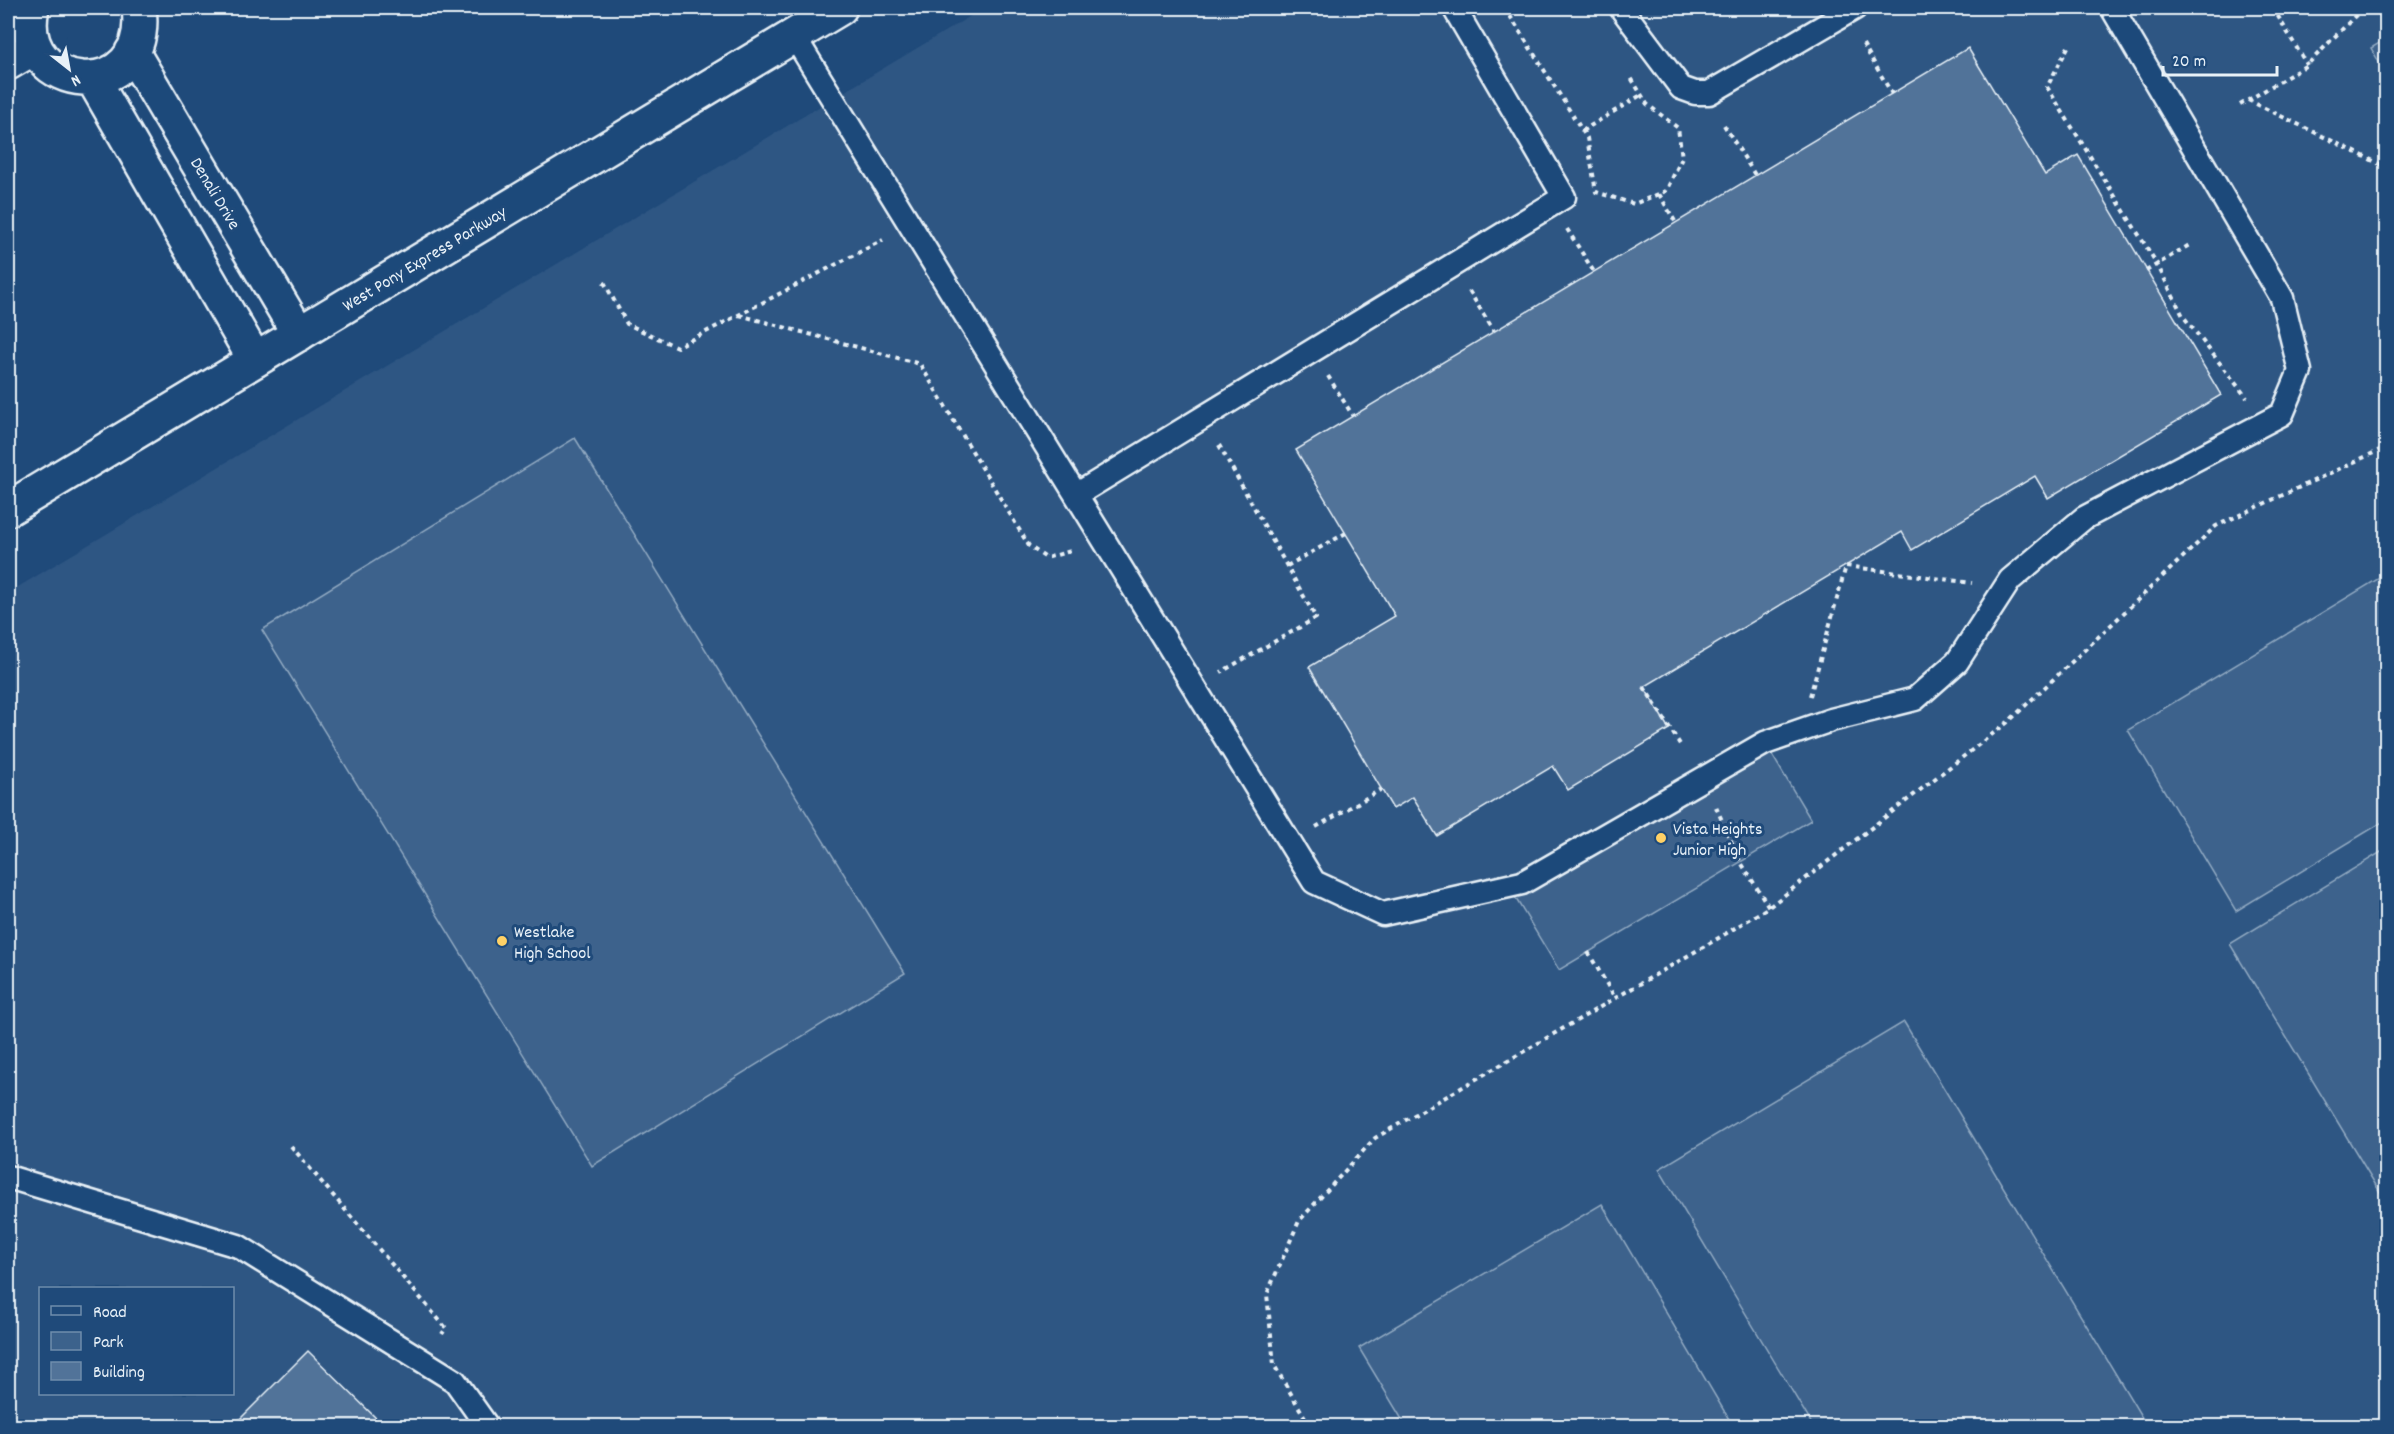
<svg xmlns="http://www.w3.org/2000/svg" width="2394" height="1434" font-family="Dekko,sans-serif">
<rect width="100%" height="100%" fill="#1f4a7a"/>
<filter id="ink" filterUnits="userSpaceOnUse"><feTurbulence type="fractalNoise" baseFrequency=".0167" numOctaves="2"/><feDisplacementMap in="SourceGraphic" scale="12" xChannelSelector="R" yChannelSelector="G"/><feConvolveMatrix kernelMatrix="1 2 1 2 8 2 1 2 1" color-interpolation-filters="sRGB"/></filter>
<g filter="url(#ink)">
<path fill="#2e5683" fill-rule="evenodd" d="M 984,8 L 2386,8 L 2386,1426 L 8,1426 L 8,593 ZM 40,1288 L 232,1288 L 232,1394 L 40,1394 Z"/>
<path fill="#3c628c" stroke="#92aac2" stroke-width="1.5" d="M 2386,39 L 2386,74 L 2371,48 Z
M 575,438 L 905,973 L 592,1166 L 262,630 Z
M 2386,574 L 2386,820 L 2236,911 L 2128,730 Z
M 1765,743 L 1811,820 L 1559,970 L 1513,894 Z
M 2386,849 L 2386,1202 L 2230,944 Z
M 1904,1022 L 2147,1426 L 1813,1426 L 1659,1169 Z
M 1602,1204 L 1733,1426 L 1406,1426 L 1359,1348 Z"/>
<path fill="#517399" stroke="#e8f1f8" stroke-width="1.5" d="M 1968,48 L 2045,175 L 2078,155 L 2221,395 L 2048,498 L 2035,476 L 1912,550 L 1902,532 L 1644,687 L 1669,729 L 1568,790 L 1553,766 L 1437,836 L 1413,797 L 1393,809 L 1309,667 L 1395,616 L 1296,450 Z
M 308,1351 L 384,1426 L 233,1426 Z"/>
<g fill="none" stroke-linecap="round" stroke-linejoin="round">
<g stroke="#e8f1f8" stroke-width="27">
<path id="lane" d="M 1621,8 L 1681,88 L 1695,93 L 1709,93 L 1855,8
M 794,36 L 1314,882 L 1383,914 L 1522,883 L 1765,743 L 1831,720 L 1915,699 L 1957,662 L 2010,580 L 2084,518 L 2282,414 L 2300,371 L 2282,298 L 2112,8
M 1076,495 L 1564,197 L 1454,8
M 8,1177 L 238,1246 L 455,1381 L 487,1426"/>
</g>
<g stroke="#e8f1f8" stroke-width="38">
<path id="street" d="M 32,8 C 13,95 152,108 139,8
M 132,52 L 299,334
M 8,63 L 35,47
M 93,79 L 255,360"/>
</g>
<g stroke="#e8f1f8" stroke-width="38">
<path id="primary" d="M 8,509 L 840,8"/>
</g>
<path stroke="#e8f1f8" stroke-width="4" stroke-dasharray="4.5 4.5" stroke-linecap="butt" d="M 1505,8 L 1587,138 L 1596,192 L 1634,204 L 1666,191 L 1682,158 L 1678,128 L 1647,104 L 1630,76
M 2273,8 L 2307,65
M 1863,44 L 1892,94
M 2068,47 L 2047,87 L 2157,264 L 2183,316 L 2247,398
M 2248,100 L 2386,167
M 2240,105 L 2307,65 L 2363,8
M 1724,125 L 1755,175
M 1582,131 L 1641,95
M 1659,194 L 1676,223
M 1567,229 L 1594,272
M 2146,271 L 2191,244
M 604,282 L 627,324 L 677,347 L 883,240
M 1469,291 L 1494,331
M 739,315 L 920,364 L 1029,546 L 1046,558 L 1074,550
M 1328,376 L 1353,416
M 1219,445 L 1316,618 L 1221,672
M 1287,566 L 1346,533
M 1644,687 L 1681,746
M 1810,696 L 1846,566 L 1972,583
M 1716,807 L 1740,861 L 1769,907
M 1316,827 L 1382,789
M 1588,952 L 1615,998
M 291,1146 L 446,1328 L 442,1334
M 1310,1426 L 1274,1365 L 1267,1294 L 1299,1221 L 1375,1138 L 1722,936 L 1769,907 L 2008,722 L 2216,526 L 2382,449 L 2386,449"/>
<use href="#lane" stroke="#1f4a7a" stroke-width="22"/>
<use href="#street" stroke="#1f4a7a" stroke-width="33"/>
<use href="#primary" stroke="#1f4a7a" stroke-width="33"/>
</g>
</g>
<g fill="#ffd166" stroke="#1f4a7a" stroke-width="2">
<circle cx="1661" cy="838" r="6"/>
<circle cx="502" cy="941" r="6"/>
</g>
<g text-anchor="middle" stroke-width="6" stroke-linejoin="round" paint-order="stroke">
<g font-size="18" fill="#e8f1f8" stroke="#1f4a7a">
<text transform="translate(216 193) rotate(59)" y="6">Denali Drive</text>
<text transform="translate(424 258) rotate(-31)" y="6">West Pony Express Parkway</text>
</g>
<g font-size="18" fill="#e8f1f8" stroke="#1f4a7a" text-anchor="start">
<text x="1673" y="834">Vista Heights<tspan x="1673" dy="21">Junior High</tspan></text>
<text x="514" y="937">Westlake<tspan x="514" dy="21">High School</tspan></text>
</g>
</g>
<rect width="2394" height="1434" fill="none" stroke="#1f4a7a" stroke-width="30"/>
<rect x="15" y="15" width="2364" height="1404" fill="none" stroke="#e8f1f8" stroke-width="2" filter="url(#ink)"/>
<rect x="39" y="1287" width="195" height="108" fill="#1f4a7a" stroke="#6f8dac" stroke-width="1.5"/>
<rect x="51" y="1306" width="30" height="9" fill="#1f4a7a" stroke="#6f8dac" stroke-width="1.5"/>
<text x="93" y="1317" font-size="18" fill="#e8f1f8">Road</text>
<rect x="51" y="1332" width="30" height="18" fill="#3c628c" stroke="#6f8dac" stroke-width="1.5"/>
<text x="93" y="1347" font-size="18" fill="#e8f1f8">Park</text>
<rect x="51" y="1362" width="30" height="18" fill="#517399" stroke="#6f8dac" stroke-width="1.5"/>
<text x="93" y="1377" font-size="18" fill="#e8f1f8">Building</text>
<g transform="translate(69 69) rotate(149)" stroke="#1f4a7a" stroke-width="4.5" paint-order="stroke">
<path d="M0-4.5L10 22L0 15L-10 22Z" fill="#e8f1f8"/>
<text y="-9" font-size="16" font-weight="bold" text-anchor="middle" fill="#e8f1f8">N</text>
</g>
<path d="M2163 66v9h114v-9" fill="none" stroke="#e8f1f8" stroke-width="3"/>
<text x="2172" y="66" font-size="18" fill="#e8f1f8" stroke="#1f4a7a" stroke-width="4.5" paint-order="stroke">20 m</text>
</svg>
